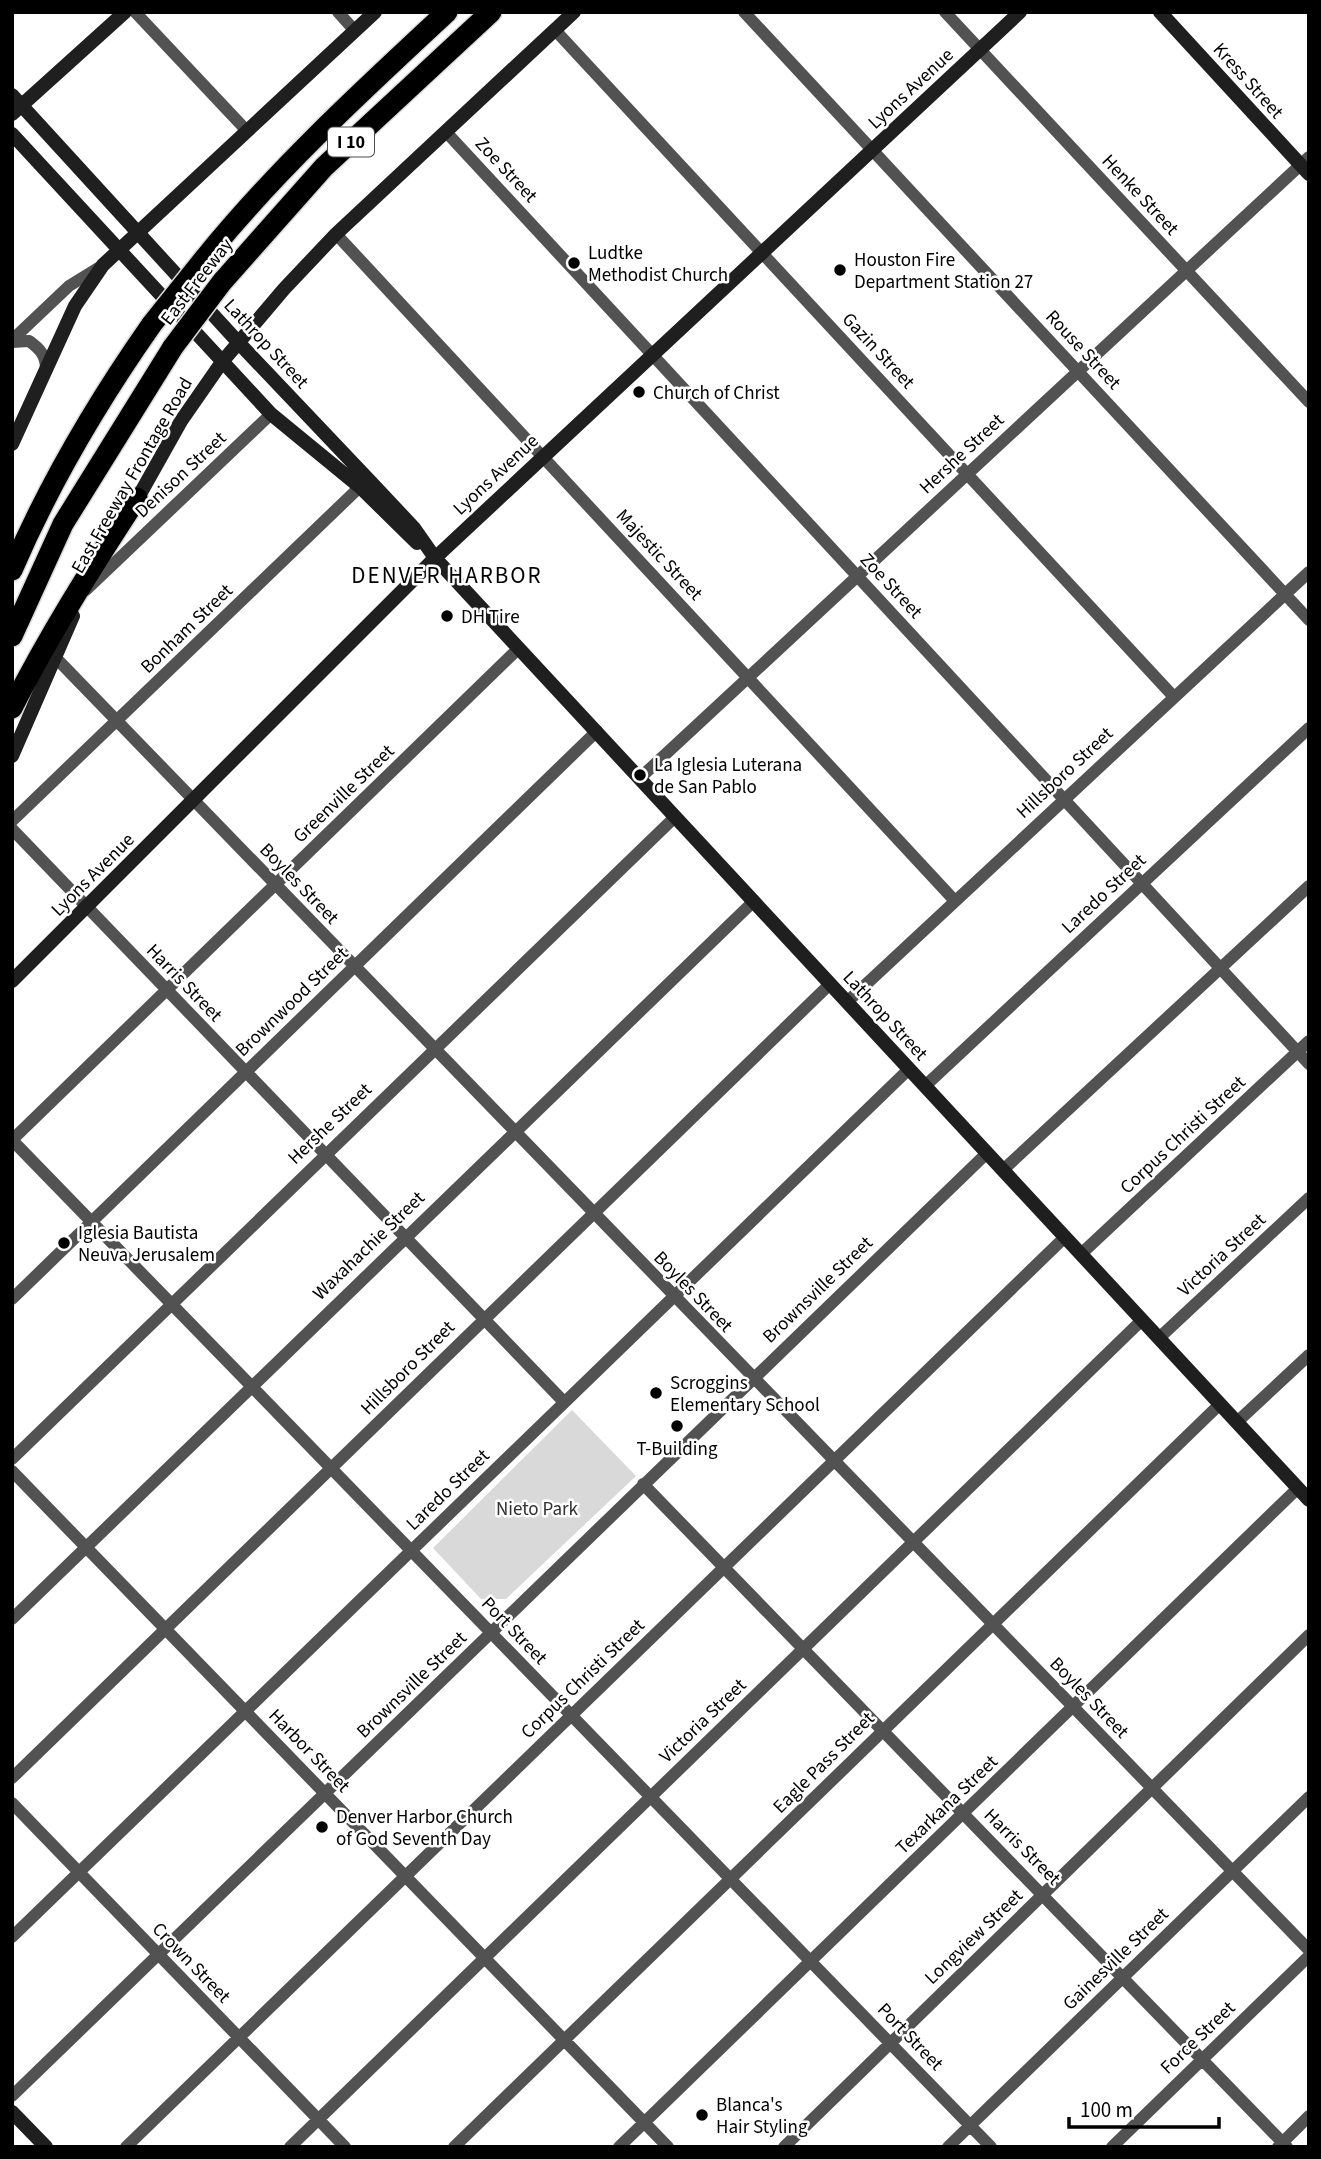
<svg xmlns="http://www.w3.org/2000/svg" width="1321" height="2159" font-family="'Source Sans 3',sans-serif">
<rect width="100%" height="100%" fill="#fff"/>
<path fill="#d9d9d9" d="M 572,1410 L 636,1476 L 506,1599 L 481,1599 L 433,1548 Z"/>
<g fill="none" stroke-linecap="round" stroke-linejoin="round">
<g stroke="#dbdbdb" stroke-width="24">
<path id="highway" d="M 204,259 C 277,169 362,91 447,12
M 222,282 L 324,167 L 491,12
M 12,570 C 49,484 98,401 152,324
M 12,636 L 63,524 L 173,347
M 12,708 C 49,635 92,567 137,498"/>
</g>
<path stroke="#525252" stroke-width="12" d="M 135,12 L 247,131
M 338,12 L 355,31
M 744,12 L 1309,620
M 945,12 L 1309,402
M 555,30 L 1174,697
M 447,133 L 1309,1064
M 336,234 L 955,901
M 12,340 L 69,286 L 103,265
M 12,342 L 29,341 C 39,348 46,355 46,369
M 86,590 L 271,414
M 519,648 L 12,1140 L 991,2147
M 54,656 L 1309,1950
M 641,777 L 1309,157
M 12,821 L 366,481
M 12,829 L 564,1402
M 847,1002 L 1309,572
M 925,1086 L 1309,728
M 1003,1170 L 1309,886
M 1081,1254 L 1309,1041
M 12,1299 L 597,731
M 1159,1338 L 1309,1198
M 1237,1422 L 1309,1355
M 12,1459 L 675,817
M 12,1471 L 668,2147
M 643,1484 L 1287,2147
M 12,1619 L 754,901
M 12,1778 L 830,984
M 12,1803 L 345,2147
M 12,1937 L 909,1069
M 12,2096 L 987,1153
M 126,2147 L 1065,1237
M 290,2147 L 1142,1320
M 454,2147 L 1220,1404
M 619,2147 L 1298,1488
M 784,2147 L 1309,1635
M 948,2147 L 1309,1797
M 1112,2147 L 1309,1956
M 1278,2147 L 1309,2116"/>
<path stroke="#1f1f1f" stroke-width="14" d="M 1160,12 L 1309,174
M 12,95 L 238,342 L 368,479 L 414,528 L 435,558 L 1309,1500
M 12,114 L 125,12
M 12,134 L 271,414 L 360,487 L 417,543
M 12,444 L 75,306 L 103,265 L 375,12
M 135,503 L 181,421 L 222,362 L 284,289 L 336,234 L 574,12
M 12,756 L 73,616
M 12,981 L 435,558 L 1020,12
M 12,2112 L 46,2147"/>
<use href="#highway" stroke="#000" stroke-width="21"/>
<g stroke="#dbdbdb" stroke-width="24" stroke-linecap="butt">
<path id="highway-bridge" d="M 152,324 L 204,259
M 173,347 L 222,282"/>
</g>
<use href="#highway-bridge" stroke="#000" stroke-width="21"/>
</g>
<g fill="#000" stroke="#fff" stroke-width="2.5">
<circle cx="574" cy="263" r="7"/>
<circle cx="840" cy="270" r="7"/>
<circle cx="639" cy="392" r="7"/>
<circle cx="447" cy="616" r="7"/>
<circle cx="640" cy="775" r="7"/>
<circle cx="64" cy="1243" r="7"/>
<circle cx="656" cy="1393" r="7"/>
<circle cx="677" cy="1426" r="7"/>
<circle cx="322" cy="1827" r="7"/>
<circle cx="702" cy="2115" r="7"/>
</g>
<g text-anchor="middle" stroke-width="5" stroke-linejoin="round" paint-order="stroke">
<rect fill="#fff" stroke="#4c4c4c" stroke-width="2" x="328" y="127.5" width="46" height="29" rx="5"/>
<g font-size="18" font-weight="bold" fill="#000">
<text x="351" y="148">I 10</text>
</g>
<g font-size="19" fill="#000" stroke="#fff">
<text transform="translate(1249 80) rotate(48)" y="7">Kress Street</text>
<text transform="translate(910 88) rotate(-43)" y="7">Lyons Avenue</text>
<text transform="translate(507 169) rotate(47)" y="7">Zoe Street</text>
<text transform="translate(1141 194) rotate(47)" y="7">Henke Street</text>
<text transform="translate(196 281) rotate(-52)" y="7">East Freeway</text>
<text transform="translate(267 343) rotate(47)" y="7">Lathrop Street</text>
<text transform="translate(1084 349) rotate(47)" y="7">Rouse Street</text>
<text transform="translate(879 350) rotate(47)" y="7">Gazin Street</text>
<text transform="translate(961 453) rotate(-43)" y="7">Hershe Street</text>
<text transform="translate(180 474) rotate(-43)" y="7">Denison Street</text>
<text transform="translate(495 474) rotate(-43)" y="7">Lyons Avenue</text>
<text transform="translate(131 475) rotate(-60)" y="7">East Freeway Frontage Road</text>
<text transform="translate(660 554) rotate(47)" y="7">Majestic Street</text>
<text transform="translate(892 585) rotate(47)" y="7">Zoe Street</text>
<text transform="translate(186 628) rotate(-44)" y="7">Bonham Street</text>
<text transform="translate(1064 772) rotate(-43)" y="7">Hillsboro Street</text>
<text transform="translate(343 793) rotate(-44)" y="7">Greenville Street</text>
<text transform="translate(92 874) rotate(-45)" y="7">Lyons Avenue</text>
<text transform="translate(300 883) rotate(46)" y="7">Boyles Street</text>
<text transform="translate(1103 893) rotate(-43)" y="7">Laredo Street</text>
<text transform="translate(185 982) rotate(46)" y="7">Harris Street</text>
<text transform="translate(291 1001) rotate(-44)" y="7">Brownwood Street</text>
<text transform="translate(886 1015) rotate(47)" y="7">Lathrop Street</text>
<text transform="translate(329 1123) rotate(-44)" y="7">Hershe Street</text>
<text transform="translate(1182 1134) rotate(-43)" y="7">Corpus Christi Street</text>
<text transform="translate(368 1245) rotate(-44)" y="7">Waxahachie Street</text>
<text transform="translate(1221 1254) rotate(-43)" y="7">Victoria Street</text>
<text transform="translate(817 1289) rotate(-44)" y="7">Brownsville Street</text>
<text transform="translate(694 1291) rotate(46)" y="7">Boyles Street</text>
<text transform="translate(407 1367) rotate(-45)" y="7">Hillsboro Street</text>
<text transform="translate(447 1489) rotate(-44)" y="7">Laredo Street</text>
<text transform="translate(515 1630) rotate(46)" y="7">Port Street</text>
<text transform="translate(582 1678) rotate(-44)" y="7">Corpus Christi Street</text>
<text transform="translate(411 1684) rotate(-44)" y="7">Brownsville Street</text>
<text transform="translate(1090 1697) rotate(46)" y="7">Boyles Street</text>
<text transform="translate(702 1720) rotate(-44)" y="7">Victoria Street</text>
<text transform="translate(310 1750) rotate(46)" y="7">Harbor Street</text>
<text transform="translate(823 1762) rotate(-45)" y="7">Eagle Pass Street</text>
<text transform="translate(946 1804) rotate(-44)" y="7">Texarkana Street</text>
<text transform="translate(1023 1846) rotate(45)" y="7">Harris Street</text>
<text transform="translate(973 1936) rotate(-44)" y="7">Longview Street</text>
<text transform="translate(1115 1958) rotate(-44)" y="7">Gainesville Street</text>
<text transform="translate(192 1962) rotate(46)" y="7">Crown Street</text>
<text transform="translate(911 2036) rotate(46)" y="7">Port Street</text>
<text transform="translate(1197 2037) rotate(-44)" y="7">Force Street</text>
</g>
<g font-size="19" fill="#000" stroke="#fff" text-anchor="start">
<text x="588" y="259">Ludtke<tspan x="588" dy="22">Methodist Church</tspan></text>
<text x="854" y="266">Houston Fire<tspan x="854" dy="22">Department Station 27</tspan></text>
<text x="653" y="399">Church of Christ</text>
<text x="461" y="623">DH Tire</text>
<text x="654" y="771">La Iglesia Luterana<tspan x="654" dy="22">de San Pablo</tspan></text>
<text x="78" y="1239">Iglesia Bautista<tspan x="78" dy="22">Neuva Jerusalem</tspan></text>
<text x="670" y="1389">Scroggins<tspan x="670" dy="22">Elementary School</tspan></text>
<text x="677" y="1455" text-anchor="middle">T-Building</text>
<text x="336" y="1823">Denver Harbor Church<tspan x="336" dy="22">of God Seventh Day</tspan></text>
<text x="716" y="2111">Blanca's<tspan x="716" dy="22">Hair Styling</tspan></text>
</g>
<g font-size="19" fill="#303030" stroke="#fff">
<text x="537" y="1515">Nieto Park</text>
</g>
<g font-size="23" letter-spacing="2" fill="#000" stroke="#fff">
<text x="447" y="583">DENVER HARBOR</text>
</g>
</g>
<rect width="1321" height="2159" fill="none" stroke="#000000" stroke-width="28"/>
<path d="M1069 2117v10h150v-10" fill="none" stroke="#000000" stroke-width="3.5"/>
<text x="1080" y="2117" font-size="21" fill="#000000" stroke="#ffffff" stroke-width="5" paint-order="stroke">100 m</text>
</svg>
